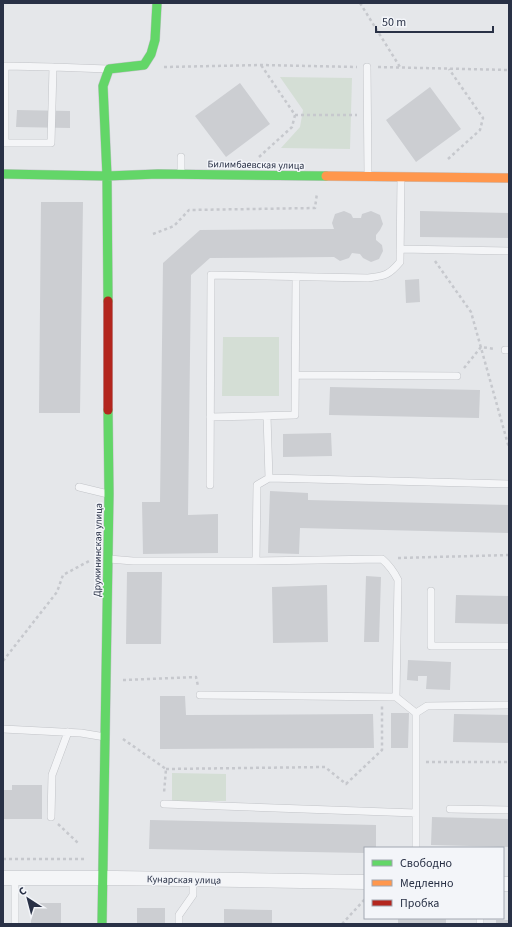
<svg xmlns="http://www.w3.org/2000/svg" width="512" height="927" font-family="'Source Sans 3',sans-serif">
<rect width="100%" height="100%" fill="#e5e7ea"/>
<path fill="#d4ded5" d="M 280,77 L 352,78 L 350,149 L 281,148 L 300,127 L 303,110 Z
M 223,337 L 279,337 L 279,396 L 222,396 Z
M 172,773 L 226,774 L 226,801 L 172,801 Z"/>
<path fill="#ccced2" d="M 240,83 L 270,124 L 226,157 L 195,116 Z
M 430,87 L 461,129 L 416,162 L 386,120 Z
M 17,110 L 70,111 L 70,128 L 16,127 Z
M 41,202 L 83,202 L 80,413 L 39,413 Z
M 344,211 L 351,214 L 353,218 L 361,218 L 362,214 L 371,211 L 380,215 L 383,224 L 380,230 L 376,235 L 376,240 L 382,245 L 383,251 L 379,259 L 371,262 L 363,258 L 360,254 L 352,253 L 349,258 L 340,261 L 334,257 L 210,258 L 191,275 L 188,515 L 218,514 L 218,553 L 143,554 L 142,502 L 160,502 L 163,263 L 200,230 L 334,229 L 332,223 L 335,214 Z
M 420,211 L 509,213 L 509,238 L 420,237 Z
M 419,279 L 420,302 L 406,303 L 405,280 Z
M 330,387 L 480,390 L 479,418 L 329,415 Z
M 331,433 L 332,456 L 283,457 L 283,434 Z
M 270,491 L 308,493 L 308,500 L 509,505 L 509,533 L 300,528 L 299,554 L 268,553 Z
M 127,572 L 162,572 L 161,644 L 126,644 Z
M 366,576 L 381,577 L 379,642 L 364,642 Z
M 327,585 L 328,642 L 273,643 L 272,587 Z
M 456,595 L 509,596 L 509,624 L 455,623 Z
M 408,660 L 451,662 L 450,690 L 426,689 L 427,676 L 418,676 L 418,681 L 407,680 Z
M 160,696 L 185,696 L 186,715 L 373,714 L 374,748 L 160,749 Z
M 391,713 L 409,713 L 408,748 L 391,748 Z
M 454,714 L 509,715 L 509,743 L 453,742 Z
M 12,785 L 42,785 L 42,819 L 3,819 L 3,790 L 12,790 Z
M 432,817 L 509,819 L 509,847 L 431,845 Z
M 150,820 L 376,825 L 376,848 L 365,848 L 365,853 L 149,849 Z
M 31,903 L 61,903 L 61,924 L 31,924 Z
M 137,908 L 165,908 L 165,924 L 137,924 Z
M 224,909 L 272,910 L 272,924 L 224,924 Z
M 398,918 L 446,918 L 446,924 L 398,924 Z
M 496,920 L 509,920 L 509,924 L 496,924 Z"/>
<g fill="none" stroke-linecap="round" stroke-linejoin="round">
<g stroke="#c2c4c8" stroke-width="8">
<path id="lane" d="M 53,67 L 51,143 L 5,143 L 5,66 L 53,67 L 108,69
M 367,67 L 368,175
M 181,172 L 181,157
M 400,249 L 509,251
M 505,350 L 509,350
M 296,375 L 457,376
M 267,416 L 269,478 L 509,484
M 210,417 L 295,415 L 296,277
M 210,485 L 211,275 L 368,278 C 385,276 389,275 400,262 L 401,177
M 79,487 L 108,494
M 109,559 L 133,561 L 256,561 L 382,559 C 389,565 394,572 398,580 L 396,697 L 416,713 L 416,848
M 256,561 L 257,485 L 269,478
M 431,591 L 431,646 L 509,646
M 200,695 L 396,697
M 416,713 L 427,706 L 509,705
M 3,729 L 81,733 L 105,737
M 164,804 L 416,813
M 450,809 L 509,810
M 51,817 L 52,775 L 68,732
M 15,924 L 15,878
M 179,924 L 179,915 L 193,895 L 193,879
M 480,924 L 480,918"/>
</g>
<g stroke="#c2c4c8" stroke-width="15">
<path id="street" d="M 3,878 L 116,878 L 365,882
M 503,884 L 509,884"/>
</g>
<g stroke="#c2c4c8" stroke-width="10">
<path id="fast" d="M 3,174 L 107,176 L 158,174 L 326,176
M 108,301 L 107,176 L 103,86 L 109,69 L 144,65 L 151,54 L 155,40 L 157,3
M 102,924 L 109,494 L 108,410"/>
</g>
<g stroke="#c2c4c8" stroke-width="10">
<path id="slow" d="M 326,176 L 509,178"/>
</g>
<g stroke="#c2c4c8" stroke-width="10">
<path id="jam" d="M 108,301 L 108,410"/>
</g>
<path stroke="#c6c8cd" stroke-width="2.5" stroke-dasharray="3 3" stroke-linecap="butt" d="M 360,3 L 400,67
M 164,67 L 261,65 L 357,67
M 378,67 L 509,70
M 295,115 L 357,115
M 259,157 L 292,127 L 295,115 L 261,65
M 448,159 L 480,130 L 483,118 L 449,69
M 153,234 L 174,226 L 189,210 L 315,208 L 317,193
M 435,261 L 471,312 L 509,448
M 464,368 L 481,347 L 495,349
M 398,558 L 509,555
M 3,661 L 57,592 L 63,575 L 91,560
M 123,680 L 196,677 L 198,686
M 123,739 L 166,769 L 164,793
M 426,762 L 509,762
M 166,769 L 325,767 L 346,784 L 382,750 L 382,706
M 58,824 L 78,843
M 3,859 L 87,859
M 342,924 L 365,899"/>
<use href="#lane" stroke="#f4f5f7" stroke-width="7"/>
<use href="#street" stroke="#f4f5f7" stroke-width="14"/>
<use href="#fast" stroke="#63d668" stroke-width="9"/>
<use href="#slow" stroke="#ff974d" stroke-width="9"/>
<use href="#jam" stroke="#b3261e" stroke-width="9"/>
</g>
<g text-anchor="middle" stroke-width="3" stroke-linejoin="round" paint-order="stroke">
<g font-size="10" fill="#293146" stroke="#f3f5f9">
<text transform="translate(256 164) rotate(1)" y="4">Билимбаевская улица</text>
<text transform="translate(97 550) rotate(-89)" y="4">Дружининская улица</text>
<text transform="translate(184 879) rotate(1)" y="4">Кунарская улица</text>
</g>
</g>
<rect width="512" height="927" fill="none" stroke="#293146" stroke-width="8"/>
<rect x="364" y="847" width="140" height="72" fill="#f3f5f9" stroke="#a2a7b1"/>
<rect x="372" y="860" width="20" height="6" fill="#63d668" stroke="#a2a7b1"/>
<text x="400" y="867" font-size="12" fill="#293146">Свободно</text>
<rect x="372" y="880" width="20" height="6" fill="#ff974d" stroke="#a2a7b1"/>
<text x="400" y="887" font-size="12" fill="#293146">Медленно</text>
<rect x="372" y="900" width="20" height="6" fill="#b3261e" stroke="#a2a7b1"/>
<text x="400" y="907" font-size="12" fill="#293146">Пробка</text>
<g transform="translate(28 899) rotate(324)" stroke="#f3f5f9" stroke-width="3" paint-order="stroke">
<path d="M0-3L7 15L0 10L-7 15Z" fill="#293146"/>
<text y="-6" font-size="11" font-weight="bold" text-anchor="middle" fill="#293146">С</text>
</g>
<path d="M376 26v6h117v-6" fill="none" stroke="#293146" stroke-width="2"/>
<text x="382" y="26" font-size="12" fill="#293146" stroke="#f3f5f9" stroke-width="3" paint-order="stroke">50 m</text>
</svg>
